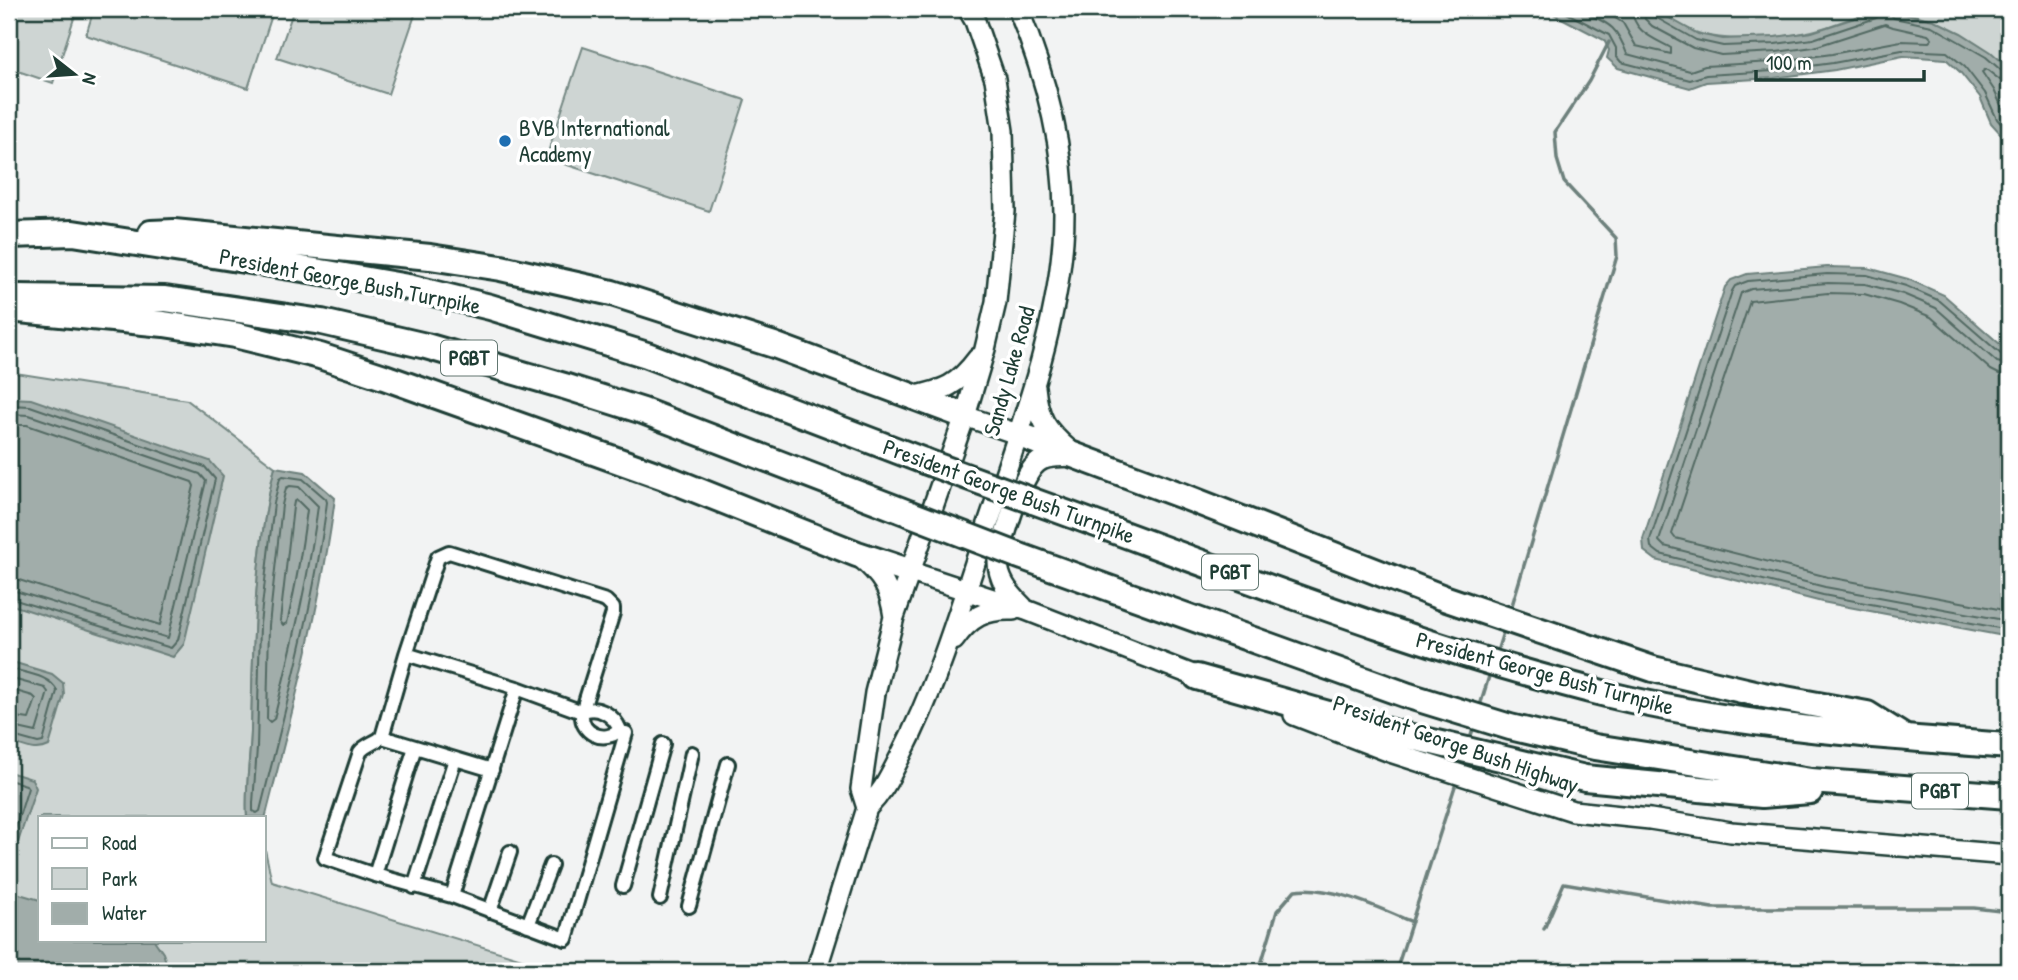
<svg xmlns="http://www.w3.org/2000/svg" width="2018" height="980" font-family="'Patrick Hand',sans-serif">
<rect width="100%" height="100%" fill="#f2f3f3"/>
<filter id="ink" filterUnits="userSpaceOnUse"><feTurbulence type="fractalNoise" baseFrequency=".0143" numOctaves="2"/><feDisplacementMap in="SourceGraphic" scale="14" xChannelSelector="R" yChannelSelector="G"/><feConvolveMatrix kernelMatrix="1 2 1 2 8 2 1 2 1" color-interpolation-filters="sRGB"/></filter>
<g filter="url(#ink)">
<path fill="#ced5d3" stroke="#768984" stroke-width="2" d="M 9,9 L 77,9 L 53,83 L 9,68 Z
M 94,9 L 274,9 L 248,88 L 86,35 Z
M 294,9 L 417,9 L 388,94 L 277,58 Z
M 1653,9 L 2009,9 L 2009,68 C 1975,38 1931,13 1885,10 C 1872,9 1837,24 1823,28 C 1792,38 1731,43 1701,34 C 1684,29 1668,17 1653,9 Z
M 583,47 L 745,100 L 709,211 L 546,158 Z
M 9,372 L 187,400 L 275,467 C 254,553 253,644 251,732 C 250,760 245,789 247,817 L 40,817 L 40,940 L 264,940 L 264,845 L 272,882 L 561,971 L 9,971 Z"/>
<path fill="#a1adaa" stroke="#6d807b" stroke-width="2" d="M 1544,9 L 1653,9 L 1698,34 L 1723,39 L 1775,37 L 1812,32 L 1882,9 L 1934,20 L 1961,33 L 1991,52 L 2009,68 L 2009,143 L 1991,123 L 1980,97 L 1960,72 L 1946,59 L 1903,56 L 1835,70 L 1774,78 L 1706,82 L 1690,88 L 1618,68 L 1607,58 L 1609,50 L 1604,40 Z
M 1827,267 L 1868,268 L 1908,279 L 1944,295 L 2009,352 L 2009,637 L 1822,602 L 1656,560 L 1644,551 L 1643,539 L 1725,287 L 1731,280 L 1747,274 Z
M 9,398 L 31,399 L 210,461 L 223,476 L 184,644 L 173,657 L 9,604 Z
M 275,467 L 305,472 L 335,498 C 321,608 291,715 264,823 L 264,817 L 247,817 C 245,789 250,760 251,732 C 253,644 254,553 275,467 Z
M 9,661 L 52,674 L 63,683 L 64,695 L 49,746 C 36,753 22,746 9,741 Z
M 9,772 L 32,779 L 36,788 L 18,842 L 9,846 Z
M 9,891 L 40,900 L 40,940 L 154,940 L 163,953 L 169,971 L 9,971 Z"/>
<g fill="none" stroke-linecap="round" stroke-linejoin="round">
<path stroke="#536a63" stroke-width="2" d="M 1559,9 L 1609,35 L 1616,48 L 1616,56 L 1621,62 L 1690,80 L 1706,75 L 1773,71 L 1833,63 L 1902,50 L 1947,52 L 1965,67 L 1985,93 L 1997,119 L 2009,133
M 1578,9 C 1607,24 1615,22 1627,54 L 1690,71 L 1705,66 L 1772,62 L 1832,54 L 1901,41 L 1929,42 L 1932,39 L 1928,35 L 1893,27 L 1885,24 L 1814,47 L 1776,52 L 1721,55 L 1693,48 L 1652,26 L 1645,19 L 1643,9
M 1601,9 L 1623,23 L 1636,46 L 1671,54 L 1671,48 C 1653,38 1633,32 1632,9
M 1651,9 L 1655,17 L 1696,40 L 1723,46 L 1775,44 L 1813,39 L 1876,18 L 1880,14 L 1881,9
M 1889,9 L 1890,14 L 1894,18 L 1932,26 L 1986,57 L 2003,72 L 2009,73
M 2009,82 L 2000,80 L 1986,69 L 1982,72 L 1994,90 L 2005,114 L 2009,120
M 2009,356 L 2002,355 L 1940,301 L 1906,286 L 1867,275 L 1827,274 L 1748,281 L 1735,286 L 1732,291 L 1650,540 L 1651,547 L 1660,554 L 1823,595 L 2009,630
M 2009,365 L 1997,362 L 1936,308 L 1903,294 L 1865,284 L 1828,283 L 1751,289 L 1741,293 L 1659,541 L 1664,546 L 1825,587 L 2009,621
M 2009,376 L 2001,375 L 1991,370 L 1931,317 L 1899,304 L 1864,294 L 1828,293 L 1750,301 L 1672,534 L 1675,538 L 1828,577 L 2009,611
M 9,405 L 30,406 L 205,467 L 215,479 L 178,640 L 171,648 L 9,598
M 9,414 L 29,415 L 200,474 L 206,481 L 168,638 L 9,589
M 9,425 L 27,425 L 192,482 L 194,486 L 160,625 L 19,580 L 9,579
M 283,476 L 303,479 L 326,499 L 327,502 C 314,607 285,709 260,811 L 257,813 L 253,811 L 253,803 L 257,748 L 260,624 L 274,503 L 280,478 Z
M 290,486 L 299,487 L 318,506 C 309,578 291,649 274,719 L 270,722 L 267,719 L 269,625 L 282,505 L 286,488 Z
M 297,500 L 307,510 C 302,548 296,586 287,623 L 283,625 L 280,621 L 293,507 L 294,502 Z
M 9,668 C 24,673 51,675 57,691 L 43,742 L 38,743 L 9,735
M 9,678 L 45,688 L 48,692 L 36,732 L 9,726
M 9,689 L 33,696 L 36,699 L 29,719 L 9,716
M 9,780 L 26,785 L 28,788 L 13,836 L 9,838"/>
<path stroke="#6d807b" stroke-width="3.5" d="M 1510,612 L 1617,256 L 1616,238 L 1564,182 L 1557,159 L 1555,132 L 1589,81 L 1609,42
M 1496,655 L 1504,629
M 1479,709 L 1490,673
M 1469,742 L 1474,726
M 1544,929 L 1564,883 L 1712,908 L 1974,908 L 2009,912
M 1259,971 L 1277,911 L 1295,890 C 1331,885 1379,908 1412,922
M 1396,971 L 1457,780"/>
<g stroke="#1f3d34" stroke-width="18">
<path id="street" d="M 406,654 L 517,688 L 582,712 C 597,704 614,715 620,730 C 604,744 580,734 582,712 L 613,613 L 613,608 L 606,601 L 449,552 L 438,557 L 406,654 L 382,737 C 375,743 365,745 360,752 L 325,858 L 375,875 L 452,896 L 566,939 L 626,733
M 382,737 L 492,770
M 375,875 L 415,747
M 623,886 L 663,744
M 414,887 L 455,759
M 452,896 L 517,688
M 660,898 L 692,753
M 689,906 L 728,764
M 490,911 L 510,852
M 528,925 L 551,865"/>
</g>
<g stroke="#1f3d34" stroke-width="24">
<path id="secondary" d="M 1035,387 C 1038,418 1045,429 1069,450
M 912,397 C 945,390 957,386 978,358
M 965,416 L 1017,434
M 860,557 C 882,576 890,588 894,617
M 911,572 L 1026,610 L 1211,682
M 1023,607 C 1008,592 997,579 998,558 C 1006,535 1021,466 1044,459 C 1052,456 1063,457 1072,456
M 954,640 C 970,617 985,609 1013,610
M 1294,715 L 1390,752 L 1573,811 L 1650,819 L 1731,832 L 2009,855
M 867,808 L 861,789 L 875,693 L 894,617 L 965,416 L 985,349 L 996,302 L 1005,211 L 1003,131 L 995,79 L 975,21 L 968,9
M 816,971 L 867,808 C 884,791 890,776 901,755 C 936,687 958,614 982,542 C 1014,443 1055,345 1063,241 C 1069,161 1048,82 1018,9"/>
</g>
<g stroke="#1f3d34" stroke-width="30">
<path id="highway" d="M 151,233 L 174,232 L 430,257 L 501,268 L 612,293 L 774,345 L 965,416
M 9,235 L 73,233 L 328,273 L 408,287 L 490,307 L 647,355 L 924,461
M 16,297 L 165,299 L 322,322 L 426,346 L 564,386 L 643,411 L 908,513
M 9,309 L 164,324 L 235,335 L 320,356 L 384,377 L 664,477 L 857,554 L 911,572
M 1017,434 L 1183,496 L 1441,597 L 1653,669 L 1763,695 L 1867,714 L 1902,736
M 1033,501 C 1224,570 1413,646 1610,695 C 1741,727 1876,736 2009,746
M 1017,555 L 1409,696 L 1510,727 L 1595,747 L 1811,781 L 2009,796
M 1197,677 L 1399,734 L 1585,778 L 1762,795 L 1810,791"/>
</g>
<use href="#street" stroke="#fff" stroke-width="12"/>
<use href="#secondary" stroke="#fff" stroke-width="19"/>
<use href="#highway" stroke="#fff" stroke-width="24"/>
<g stroke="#1f3d34" stroke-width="30" stroke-linecap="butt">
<path id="highway-bridge" d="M 924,461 L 1033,501
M 908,513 L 1017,555"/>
</g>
<use href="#highway-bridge" stroke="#fff" stroke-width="24"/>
</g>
</g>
<circle fill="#1f6fb2" stroke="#fff" stroke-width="2.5" cx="505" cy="141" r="7"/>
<g text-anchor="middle" stroke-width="7" stroke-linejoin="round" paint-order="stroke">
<g fill="#fff" stroke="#627771" stroke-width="2">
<rect x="441" y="340.5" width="56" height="35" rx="5"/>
<rect x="1202" y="554.5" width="56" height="35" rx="5"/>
<rect x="1912" y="773.5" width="56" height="35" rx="5"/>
</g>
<g font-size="21" font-weight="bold" fill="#1f3d34">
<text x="469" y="365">PGBT</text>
<text x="1230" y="579">PGBT</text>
<text x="1940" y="798">PGBT</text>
</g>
<g font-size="23" fill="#1f3d34" stroke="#fff" text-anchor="start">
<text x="519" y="136">BVB International<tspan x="519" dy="26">Academy</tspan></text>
</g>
<g font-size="23" fill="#1f3d34" stroke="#fff">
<text transform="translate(350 281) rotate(11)" y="8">President George Bush Turnpike</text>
<text transform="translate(1009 371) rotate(-74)" y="8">Sandy Lake Road</text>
<text transform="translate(1009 491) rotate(20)" y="8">President George Bush Turnpike</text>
<text transform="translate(1545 673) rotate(15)" y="8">President George Bush Turnpike</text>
<text transform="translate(1456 744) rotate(19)" y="8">President George Bush Highway</text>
</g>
</g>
<rect width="2018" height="980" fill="none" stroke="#fff" stroke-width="35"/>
<rect x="18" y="18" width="1983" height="945" fill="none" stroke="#1f3d34" stroke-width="2.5" filter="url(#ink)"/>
<rect x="38" y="816" width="228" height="126" fill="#ffffff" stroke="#a5b1ae" stroke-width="2"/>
<rect x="52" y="838" width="35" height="10" fill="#ffffff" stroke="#a5b1ae" stroke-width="2"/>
<text x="102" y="850" font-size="21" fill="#1f3d34">Road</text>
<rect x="52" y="868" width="35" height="21" fill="#ced5d3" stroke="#a5b1ae" stroke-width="2"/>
<text x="102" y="886" font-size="21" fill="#1f3d34">Park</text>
<rect x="52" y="903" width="35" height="21" fill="#a1adaa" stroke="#a5b1ae" stroke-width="2"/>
<text x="102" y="920" font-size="21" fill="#1f3d34">Water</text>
<g transform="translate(74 74) rotate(107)" stroke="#ffffff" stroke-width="5" paint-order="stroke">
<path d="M0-5L12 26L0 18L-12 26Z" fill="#1f3d34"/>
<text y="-10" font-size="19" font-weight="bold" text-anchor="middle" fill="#1f3d34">N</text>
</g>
<path d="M1756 70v10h168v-10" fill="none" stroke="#1f3d34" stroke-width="3.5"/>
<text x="1766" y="70" font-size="21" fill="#1f3d34" stroke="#ffffff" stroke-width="5" paint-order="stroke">100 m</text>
</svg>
